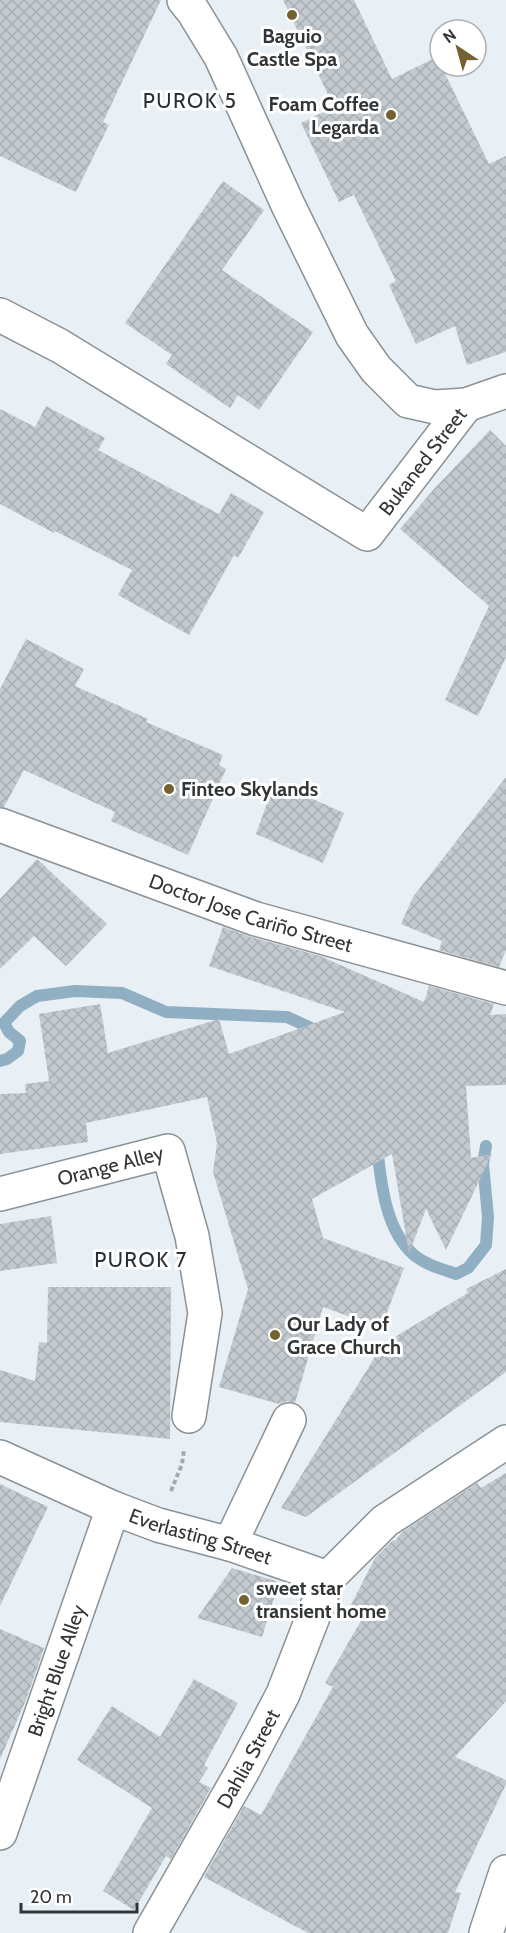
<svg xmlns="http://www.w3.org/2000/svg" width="506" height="1933" font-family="Cabin,sans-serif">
<defs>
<pattern id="building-cross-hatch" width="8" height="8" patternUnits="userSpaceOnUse" patternTransform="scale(1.5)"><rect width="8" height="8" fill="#c3cacf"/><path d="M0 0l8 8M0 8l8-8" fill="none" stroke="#a8aeb2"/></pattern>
</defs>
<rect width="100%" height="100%" fill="#e9f0f5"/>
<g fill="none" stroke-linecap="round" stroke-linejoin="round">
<path stroke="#91afc3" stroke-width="12" d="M 0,1061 L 7,1059 L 18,1051 L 20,1041 L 9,1032 L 4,1023 L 20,1006 L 37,996 L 75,991 L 122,993 L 166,1012 L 287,1017 L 322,1033
M 377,1147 C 381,1182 385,1230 414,1255 C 426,1265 442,1269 456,1274 L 468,1268 L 486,1245 L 488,1217 L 483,1164 L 486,1146"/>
</g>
<path fill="url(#building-cross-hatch)" d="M 0,0 L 161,0 L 103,122 L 109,125 L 76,192 L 0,156 Z
M 283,0 L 354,0 L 392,79 L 437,57 L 489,164 L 506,156 L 506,352 L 467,365 L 455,326 L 416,344 L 389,285 L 396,281 L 354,195 L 339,202 L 301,123 L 334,107 Z
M 223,181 L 264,210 L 222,270 L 313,332 L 259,410 L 238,395 L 230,408 L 166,364 L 172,355 L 125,323 Z
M 46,406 L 105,438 L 98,450 L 219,514 L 231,493 L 264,512 L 238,558 L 234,555 L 189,635 L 118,595 L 132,570 L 55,531 L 54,533 L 0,504 L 0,409 L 35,427 Z
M 490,430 L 506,446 L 506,657 L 478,716 L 445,700 L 489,606 L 400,529 L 434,489 Z
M 26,639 L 84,669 L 75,686 L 148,719 L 146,722 L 223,755 L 219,765 L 226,769 L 188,855 L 111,821 L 115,812 L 24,770 L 4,807 L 0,807 L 0,689 Z
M 506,777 L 506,950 L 499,967 L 439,950 L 442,941 L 401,924 L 413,897 Z
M 272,789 L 295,798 L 297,792 L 344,813 L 323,863 L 256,834 Z
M 37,859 L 107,924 L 66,966 L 34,936 L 0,969 L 0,899 Z
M 223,927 L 251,937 L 320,956 L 424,1002 L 429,986 L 494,1004 L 490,1015 L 506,1014 L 506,1085 L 466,1086 L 471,1158 L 492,1154 L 446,1250 L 426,1209 L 409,1253 L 392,1154 L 312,1199 L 323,1238 L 404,1268 L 381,1328 L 323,1307 L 295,1403 L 287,1401 L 279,1404 L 219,1387 L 248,1289 L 213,1172 L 217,1143 L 207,1097 L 86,1123 L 88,1142 L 0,1154 L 0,1094 L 26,1093 L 25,1084 L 49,1081 L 39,1014 L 100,1004 L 108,1053 L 219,1019 L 229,1054 L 345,1012 L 209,966 Z
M 51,1216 L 57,1263 L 0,1271 L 0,1224 Z
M 506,1269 L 506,1372 L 306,1517 L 281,1508 L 383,1344 L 468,1293 L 466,1289 Z
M 48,1287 L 171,1287 L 170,1439 L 0,1422 L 0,1370 L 35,1381 L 39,1342 L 47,1343 Z
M 506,1473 L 506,1701 L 455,1757 L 506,1780 L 506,1784 L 455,1892 L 461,1893 L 448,1933 L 308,1933 L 204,1877 L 244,1806 L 261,1815 L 333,1687 L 325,1683 L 366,1612 L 351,1605 L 375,1558 L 393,1540 L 395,1541 L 402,1532 L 477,1483 L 481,1488 Z
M 0,1484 L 48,1507 L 0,1606 Z
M 232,1568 L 279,1582 L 262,1637 L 197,1618 Z
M 0,1629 L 44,1648 L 26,1700 L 0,1759 Z
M 194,1679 L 238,1703 L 204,1765 L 208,1768 L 199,1782 L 211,1788 L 171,1859 L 166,1856 L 134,1910 L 103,1891 L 152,1808 L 77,1760 L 112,1706 L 160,1737 Z"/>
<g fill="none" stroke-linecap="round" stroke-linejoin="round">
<g stroke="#8b9296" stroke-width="36">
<g id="minor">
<path d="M 184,0 L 193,11 L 221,57 L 288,205 L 352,335 L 376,369 L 408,401 L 435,407 L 466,405 L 506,391"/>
<path id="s1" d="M 0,315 L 60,346 L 367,534 L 466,405"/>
<path id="s2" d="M 0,825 L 256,919 L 506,988"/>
<path id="s3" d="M 0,1194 L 168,1151 L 192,1236 L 205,1313 L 189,1416"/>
<path id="s4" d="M 0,1457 L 113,1508 L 158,1525 L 230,1544 L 328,1578"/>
<path d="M 230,1544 L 289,1420"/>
<path id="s5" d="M 0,1833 L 113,1508"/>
<path id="s6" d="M 150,1933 L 242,1772 L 283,1694 L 328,1578 L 385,1521 L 506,1442"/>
<path d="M 486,1933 L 506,1872"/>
</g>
</g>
<path stroke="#a3a8ac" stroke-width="4" stroke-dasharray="4.5 3" stroke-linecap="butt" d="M 171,1491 L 182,1464 L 184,1450"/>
<use href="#minor" stroke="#fff" stroke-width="33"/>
</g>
<g fill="#746130" stroke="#fff" stroke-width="2">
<circle cx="292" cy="15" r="6"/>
<circle cx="391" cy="115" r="6"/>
<circle cx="169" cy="789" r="6"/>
<circle cx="275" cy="1335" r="6"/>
<circle cx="244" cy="1600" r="6"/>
</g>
<g text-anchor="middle" stroke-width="6" stroke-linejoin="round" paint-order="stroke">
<g font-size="20" font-weight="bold" fill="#323537" stroke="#fff" text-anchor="start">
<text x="292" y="43" text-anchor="middle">Baguio<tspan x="292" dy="23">Castle Spa</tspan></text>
<text x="379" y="111" text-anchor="end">Foam Coffee<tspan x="379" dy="23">Legarda</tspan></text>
<text x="181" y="796">Finteo Skylands</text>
<text x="287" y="1331">Our Lady of<tspan x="287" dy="23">Grace Church</tspan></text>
<text x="256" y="1595">sweet star<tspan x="256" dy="23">transient home</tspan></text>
</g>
<g font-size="20" fill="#323537" stroke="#fff">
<text dy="7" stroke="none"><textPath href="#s1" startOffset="519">Bukaned Street</textPath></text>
<text dy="7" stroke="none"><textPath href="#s2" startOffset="266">Doctor Jose Cariño Street</textPath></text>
<text dy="7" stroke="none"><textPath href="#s3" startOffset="114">Orange Alley</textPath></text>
<text dy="7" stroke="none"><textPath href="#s4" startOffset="216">Everlasting Street</textPath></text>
<text dy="7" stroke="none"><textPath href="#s5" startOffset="172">Bright Blue Alley</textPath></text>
<text dy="7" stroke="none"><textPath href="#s6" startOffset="200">Dahlia Street</textPath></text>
</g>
<g font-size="21" letter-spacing="1.5" fill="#2a3034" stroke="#fff">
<text x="190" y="108">PUROK 5</text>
<text x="141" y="1267">PUROK 7</text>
</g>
</g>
<g transform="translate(458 48) rotate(324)"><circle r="28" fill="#ffffff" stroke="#adaeaf" stroke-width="1.5"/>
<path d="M0-4.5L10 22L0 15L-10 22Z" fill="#746130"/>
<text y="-9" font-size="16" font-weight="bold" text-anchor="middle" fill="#323537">N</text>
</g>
<path d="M21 1903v9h116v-9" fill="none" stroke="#323537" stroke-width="3"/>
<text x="30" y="1903" font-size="18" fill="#323537" stroke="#ffffff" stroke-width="4.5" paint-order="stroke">20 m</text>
</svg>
